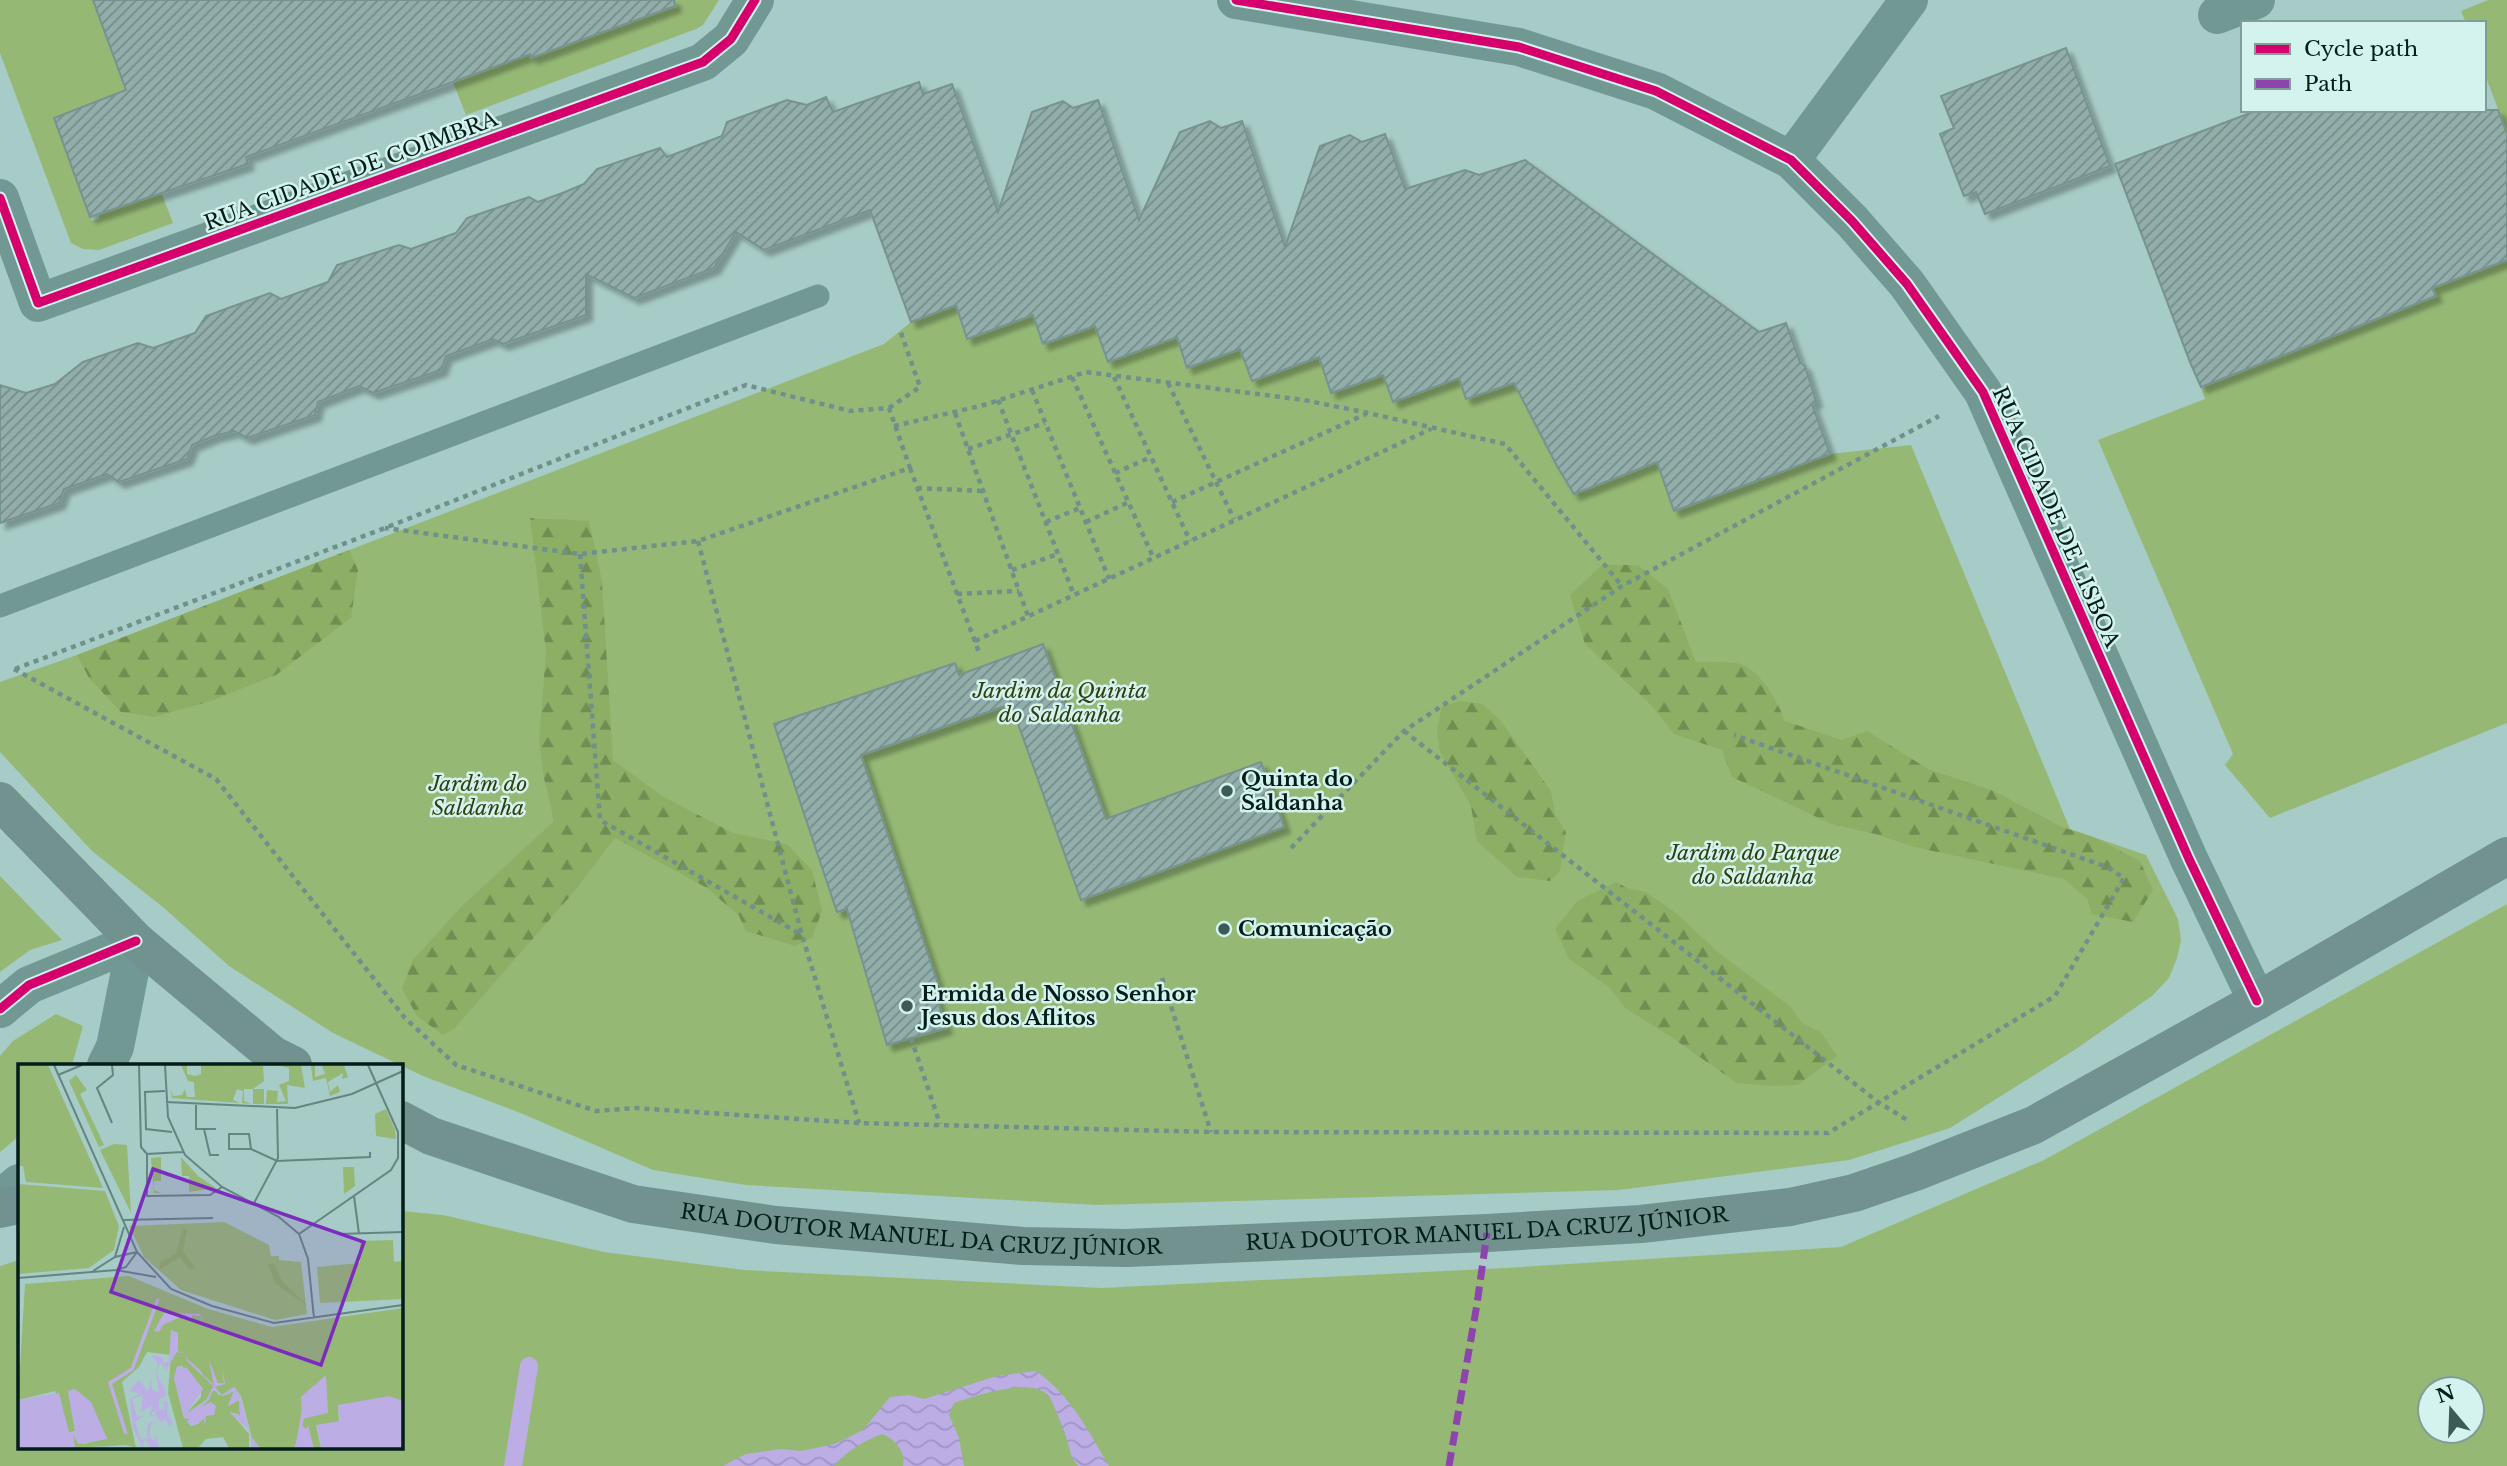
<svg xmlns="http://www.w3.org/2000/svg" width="2507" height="1466" font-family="'Libre Baskerville',serif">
<defs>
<pattern id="forest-firs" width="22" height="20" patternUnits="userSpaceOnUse" patternTransform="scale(1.75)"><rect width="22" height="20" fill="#8caf65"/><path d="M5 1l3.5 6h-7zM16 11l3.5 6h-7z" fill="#708e52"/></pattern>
<pattern id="water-waves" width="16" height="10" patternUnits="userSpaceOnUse" patternTransform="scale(1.75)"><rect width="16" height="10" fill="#bcade5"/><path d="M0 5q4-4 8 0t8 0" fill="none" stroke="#a094c4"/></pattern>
<pattern id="building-hatch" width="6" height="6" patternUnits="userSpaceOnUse" patternTransform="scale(1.75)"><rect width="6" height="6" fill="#92aeaa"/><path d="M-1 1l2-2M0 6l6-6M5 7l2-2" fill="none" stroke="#758d8a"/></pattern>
<filter id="shadow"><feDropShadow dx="6" dy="6" stdDeviation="2" flood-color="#0004"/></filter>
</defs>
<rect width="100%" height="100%" fill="#a7cbc6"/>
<path fill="#95b975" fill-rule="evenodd" d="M 0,0 L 93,0 L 127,95 L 88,105 L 54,118 L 92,221 L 99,219 L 99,214 L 161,192 L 173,223 L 99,250 L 83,249 L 71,243 L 0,53 Z
M 509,0 L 531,58 L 666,9 L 663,0 L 719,0 L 703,25 L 696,29 L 466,115 L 453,82 Z
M 2488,0 L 2507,0 L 2507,133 L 2484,72 L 2484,23 L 2466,23 L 2461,11 Z
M 2507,260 L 2507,723 L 2270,818 L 2225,765 L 2233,754 L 2098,440 L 2205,399 L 2201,387 L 2435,296 L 2432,288 Z
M 956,305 L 967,339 L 1033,315 L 1043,344 L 1095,326 L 1176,337 L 1188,368 L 1240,349 L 1252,381 L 1318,357 L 1331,392 L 1383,375 L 1393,402 L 1459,378 L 1514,383 L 1557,466 L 1574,494 L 1657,462 L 1675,511 L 1830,454 L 1911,445 L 2070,829 L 2146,855 L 2178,919 L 2181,940 L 2177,958 L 2169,978 L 2152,996 L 2076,1049 L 1950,1128 L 1849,1160 L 1619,1190 L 1097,1205 L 746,1185 L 653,1170 L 523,1114 L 423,1076 L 333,1033 L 229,966 L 164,908 L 92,851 L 0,752 L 0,682 L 77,655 L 884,344 L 911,322 Z
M 0,876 L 62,940 L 30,950 L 0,972 Z
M 2507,904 L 2507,1466 L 0,1466 L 0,1266 L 19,1260 L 19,1447 L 401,1447 L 401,1211 L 443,1215 L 604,1252 L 744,1270 L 1102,1288 L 1506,1268 L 1841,1247 L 2044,1160 ZM 2430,1389 L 2472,1389 L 2472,1431 L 2430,1431 Z
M 56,1014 L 83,1026 L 72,1065 L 19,1065 L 19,1136 L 0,1152 L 0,1056 L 13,1041 Z"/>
<path fill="url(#forest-firs)" d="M 530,518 L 589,521 L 602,581 L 613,760 L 662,796 L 733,833 L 787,844 L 812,870 L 822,911 L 812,938 L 795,946 L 746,931 L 739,916 L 707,888 L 615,838 L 573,893 L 454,1029 L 443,1035 L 417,1016 L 402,989 L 412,961 L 462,906 L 554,821 L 544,778 L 539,741 L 546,652 Z
M 349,550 L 358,570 L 351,618 L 276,675 L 211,701 L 154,717 L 121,712 L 89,678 L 77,655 Z
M 1602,565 L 1638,565 L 1668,589 L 1696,662 C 1709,663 1723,661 1736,663 C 1759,666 1778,702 1785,721 L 1842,740 L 1867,731 L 1928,769 L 1994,791 L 2062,827 L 2093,837 L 2140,861 L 2153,890 L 2133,922 L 2092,914 L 2087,899 L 2064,879 L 1914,847 L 1875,834 L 1831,824 L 1732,777 L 1722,750 L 1674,734 L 1651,705 L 1585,644 L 1570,595 Z
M 1462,701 L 1483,704 L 1501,721 L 1551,791 L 1555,814 L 1566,832 L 1560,871 L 1550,881 L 1517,877 L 1477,841 L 1471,806 L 1440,752 L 1437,730 L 1442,706 Z
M 1616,882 L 1627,888 L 1646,892 L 1676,913 L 1719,953 L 1791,1007 L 1802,1023 L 1821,1032 L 1837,1056 L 1798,1085 L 1773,1086 L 1737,1083 L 1671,1037 L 1625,1008 L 1610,988 L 1569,959 L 1555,929 L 1577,901 Z"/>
<path fill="url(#water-waves)" d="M 1036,1371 C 1070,1395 1088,1430 1109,1466 L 1078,1466 C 1069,1456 1069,1443 1064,1431 C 1062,1425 1052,1400 1049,1396 C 1032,1376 975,1396 954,1403 L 949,1415 L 959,1438 L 964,1466 L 903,1466 C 906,1451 895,1440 883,1434 C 864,1440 847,1451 834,1466 L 722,1466 L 746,1454 L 781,1449 L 801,1451 L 835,1444 L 863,1430 L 890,1397 L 909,1395 L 924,1399 L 997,1376 Z"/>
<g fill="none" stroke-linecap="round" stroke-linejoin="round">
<path stroke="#bcade5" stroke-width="18" d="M 513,1466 L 529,1366"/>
</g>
<path fill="url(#building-hatch)" stroke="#779390" stroke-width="2" filter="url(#shadow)" d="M 93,0 L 674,0 L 675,6 L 531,58 L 530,54 L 246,157 L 248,164 L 90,217 L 54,118 L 126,90 Z
M 2066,48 L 2110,166 L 1985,214 L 1976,192 L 1964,196 L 1940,134 L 1954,128 L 1941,96 Z
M 919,82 L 923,94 L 952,84 L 998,212 L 1032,112 L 1063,101 L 1073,108 L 1098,100 L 1139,220 L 1180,132 L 1210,121 L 1221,128 L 1242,121 L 1285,247 L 1320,146 L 1350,135 L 1362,142 L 1385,134 L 1405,189 L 1465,170 L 1479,175 L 1525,160 L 1759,332 L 1786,323 L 1800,362 L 1805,366 L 1816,401 L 1812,404 L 1830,454 L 1674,511 L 1657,462 L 1574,494 L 1557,466 L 1514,383 L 1466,399 L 1459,378 L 1393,402 L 1383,375 L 1331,393 L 1319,357 L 1252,381 L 1240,349 L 1187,368 L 1177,337 L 1108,362 L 1095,326 L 1043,344 L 1033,315 L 967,339 L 956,305 L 911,322 L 870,210 L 764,250 L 736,232 L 714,268 L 634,298 L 586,274 L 586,315 L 503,344 L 493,339 L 446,356 L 441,370 L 373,393 L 359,386 L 318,402 L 315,415 L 247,438 L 234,431 L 214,436 L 192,445 L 187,459 L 119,482 L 107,474 L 64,489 L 59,503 L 0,523 L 0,385 L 26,393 L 55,384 L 83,362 L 138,343 L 153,348 L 195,333 L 206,316 L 270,293 L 281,299 L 328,282 L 337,265 L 399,245 L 411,249 L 436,240 L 456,233 L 467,218 L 529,197 L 538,202 L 565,192 L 584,184 L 597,169 L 660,148 L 667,157 L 722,136 L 727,122 L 787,100 L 807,105 L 826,97 L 833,112 Z
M 2258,110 L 2498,110 L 2507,134 L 2507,260 L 2432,288 L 2436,296 L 2201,387 L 2190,362 L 2115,164 Z
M 1043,644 L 1106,819 L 1261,762 L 1284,827 L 1081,900 L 1011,704 L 861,755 L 938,984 L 933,985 L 946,1028 L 887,1045 L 847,909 L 837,912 L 774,724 L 955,663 L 959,675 Z"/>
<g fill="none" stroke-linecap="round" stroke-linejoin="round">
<path stroke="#70908b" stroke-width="4.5" stroke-dasharray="5 5" stroke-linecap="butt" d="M 1072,377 L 1153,557
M 1114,377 L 1190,541
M 1168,383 L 1234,519
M 1032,390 L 1109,579
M 998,400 L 1074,595
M 889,408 L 920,387 L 900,330
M 955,413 L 1028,616
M 894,426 L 984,405 L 1086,372 L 1304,400 L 1368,413 L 1505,444 L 1622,586
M 968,449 L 1045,423
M 910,468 L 980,655
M 1115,473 L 1151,457
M 917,488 L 983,491
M 1172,502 L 1366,414
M 1046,522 L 1080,508
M 1086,522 L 1129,502
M 698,541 L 802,935 L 859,1123
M 580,554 L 600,820 L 802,935
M 1012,570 L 1058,554
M 957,594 L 1019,591
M 975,641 L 1431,429
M 14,669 L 216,779 L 405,1018 L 456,1065 L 596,1111 L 635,1108 L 859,1123 L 1211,1132 L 1828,1133 L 2055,996 L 2124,878 L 2107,867 L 1734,735
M 15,669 L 385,528 L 746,385 L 850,411 L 889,408 L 910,468 L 698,541 L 580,554 L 385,528
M 1404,731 L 1878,1102 L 1907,1120
M 1291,848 L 1404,731 L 1622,586 L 1939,416
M 1162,978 L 1211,1132
M 911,1038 L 940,1124"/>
<path stroke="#719893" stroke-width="23" d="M 0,606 L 818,296"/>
<path stroke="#719893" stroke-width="38" d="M 1236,0 L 1519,47 L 1656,91 L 1791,160 L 1852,221 L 1907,284 L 1983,392 L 2189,859 L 2257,1001
M 2217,15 L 2256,0
M 1791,160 L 1909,0
M 0,198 L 38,303 L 703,62 L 731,39 L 755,0
M 0,1009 L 29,985 L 136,941
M 106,1065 L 115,1047 L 136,941
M 0,1199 L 19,1183"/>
<g stroke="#71928e" stroke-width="38">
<path d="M 0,801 L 136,941 L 273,1055 L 293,1065"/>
<path id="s1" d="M 401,1120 L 431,1136 L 633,1204 L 776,1225 L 1023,1246 L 1126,1248 L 1487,1233 L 1641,1224 L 1790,1207 L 1854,1193 L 1915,1172 L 2034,1125 L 2257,1001 L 2507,856"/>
<path d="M 0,1209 L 19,1205"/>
</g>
<path stroke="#8e44ad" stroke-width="7" stroke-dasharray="14 7" stroke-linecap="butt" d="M 1449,1466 L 1477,1304 L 1487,1233"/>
<g stroke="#d4f3ee" stroke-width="13">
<path id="cycleway" d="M 1236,0 L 1519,47 L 1656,91 L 1791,160 L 1852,221 L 1907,284 L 1983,392 L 2189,859 L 2257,1001
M 0,198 L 38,303 L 703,62 L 731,39 L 755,0
M 0,1009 L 29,985 L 136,941"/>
</g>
<use href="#cycleway" stroke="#d6006c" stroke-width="9"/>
</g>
<g fill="#3c5a56" stroke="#d4f3ee" stroke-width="2.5">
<circle cx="1227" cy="791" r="7"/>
<circle cx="1224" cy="929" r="7"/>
<circle cx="907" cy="1006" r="7"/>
</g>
<g text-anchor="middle" stroke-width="5" stroke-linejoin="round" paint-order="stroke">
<g font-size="21" fill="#021d1a" stroke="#d4f3ee">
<text transform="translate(351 171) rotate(-20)" y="7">RUA CIDADE DE COIMBRA</text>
<text transform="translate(2056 517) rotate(66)" y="7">RUA CIDADE DE LISBOA</text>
<text dy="7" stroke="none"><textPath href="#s1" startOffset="537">RUA DOUTOR MANUEL DA CRUZ JÚNIOR</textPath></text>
<text dy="7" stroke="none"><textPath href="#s1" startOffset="1104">RUA DOUTOR MANUEL DA CRUZ JÚNIOR</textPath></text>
</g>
<g font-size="21" font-style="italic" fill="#303f0f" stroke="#d4f3ee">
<text x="1060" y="698">Jardim da Quinta<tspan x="1060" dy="24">do Saldanha</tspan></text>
<text x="478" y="791">Jardim do<tspan x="478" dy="24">Saldanha</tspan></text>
<text x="1753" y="860">Jardim do Parque<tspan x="1753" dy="24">do Saldanha</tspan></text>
</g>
<g font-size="21" font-weight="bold" fill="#021d1a" stroke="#d4f3ee" text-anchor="start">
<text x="1241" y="786">Quinta do<tspan x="1241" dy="24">Saldanha</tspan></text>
<text x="1238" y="936">Comunicação</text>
<text x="921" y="1001">Ermida de Nosso Senhor<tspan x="921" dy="24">Jesus dos Aflitos</tspan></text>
</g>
</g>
<g transform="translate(18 1064)">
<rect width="385" height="385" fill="#a7cbc6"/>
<path d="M 0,1 L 30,1 L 85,124 L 8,118 L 5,102 L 0,102 ZM 163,1 L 176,1 L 169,1 L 169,10 L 177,12 L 183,10 L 183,1 L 245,2 L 246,17 L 235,25 L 246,25 L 246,40 L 235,40 L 235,25 L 226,25 L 226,37 L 233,40 L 224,39 L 225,27 L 219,25 L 215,36 L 222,39 L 154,34 L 152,25 L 155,32 L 164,31 L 167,25 L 169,33 L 177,33 L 176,18 L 170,17 ZM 283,1 L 287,24 L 269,21 L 270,40 L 248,40 L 249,26 L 260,27 L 259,38 L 268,37 L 261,21 L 271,17 L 271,4 L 263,2 ZM 285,1 L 297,1 L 297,13 L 307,10 L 304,1 L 326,1 L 330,13 L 324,15 L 325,9 L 310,18 L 312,28 L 320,21 L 322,28 L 312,32 L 308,14 L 295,17 L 293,2 ZM 58,11 L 69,26 L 62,30 L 86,81 L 81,83 L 51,17 ZM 368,45 L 377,66 L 378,75 L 358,72 L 357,50 ZM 96,80 L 109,81 L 113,149 L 82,86 ZM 143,93 L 143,117 L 136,117 L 136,126 L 143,129 L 136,129 L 133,94 ZM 163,93 L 180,112 L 198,124 L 171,128 L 171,112 L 164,112 ZM 336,103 L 337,122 L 326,130 L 325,103 ZM 0,120 L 87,127 L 101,162 L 96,186 L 71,204 L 0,210 ZM 206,158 L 251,181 L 253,192 L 261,192 L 261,196 L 283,198 L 289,250 L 257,256 L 163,226 L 126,193 L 111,162 ZM 375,176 L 376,198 L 385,197 L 385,235 L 302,239 L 299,203 L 342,199 L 342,177 ZM 111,212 L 190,245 L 254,263 L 385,244 L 385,337 L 320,341 L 321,359 L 298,362 L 303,384 L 242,384 L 234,374 L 223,332 L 216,323 L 204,331 L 196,322 L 189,335 L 167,351 L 183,333 L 183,322 L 163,301 L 156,314 L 166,354 L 173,355 L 169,357 L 173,362 L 180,360 L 190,350 L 196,351 L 194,343 L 177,346 L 189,338 L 194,327 L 197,326 L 201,331 L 208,331 L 216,327 L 210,342 L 221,336 L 222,351 L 212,348 L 231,370 L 231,384 L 211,384 L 205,373 L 188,375 L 180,384 L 165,384 L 150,329 L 153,291 L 129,288 L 121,303 L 104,318 L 118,384 L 108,381 L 57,384 L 55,370 L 66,380 L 89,374 L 59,327 L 50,327 L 57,367 L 51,369 L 37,327 L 0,336 L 7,220 Z" fill="#95b975"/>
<path d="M 165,164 L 169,166 L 165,187 L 178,205 L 171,205 L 162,193 L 142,205 L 142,198 L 158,190 ZM 250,200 L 256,200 L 264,217 L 290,242 L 258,220 Z" fill="#8caf65"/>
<path d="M 146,249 L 182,250 L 187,264 L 182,252 L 175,251 L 172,257 L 167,251 L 145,261 L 141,268 L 136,267 ZM 153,266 L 160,269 L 160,287 L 167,290 L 170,296 L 174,299 L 182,306 L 186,312 L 194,319 L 196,322 L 191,296 L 200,319 L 206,319 L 205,315 L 205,307 L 207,320 L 197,323 L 204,331 L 216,323 L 222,332 L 233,373 L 242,384 L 234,384 L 230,365 L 212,349 L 222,351 L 221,336 L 210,342 L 216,327 L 205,332 L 195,326 L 191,336 L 177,345 L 193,338 L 198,342 L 196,351 L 188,352 L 187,362 L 186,355 L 175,362 L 169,358 L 172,355 L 166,354 L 156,314 L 159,302 L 169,304 L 185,325 L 167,351 L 189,335 L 195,322 L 169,297 L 167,290 L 159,288 L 148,306 L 142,299 L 138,308 L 149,331 L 141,335 L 141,345 L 147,346 L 145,337 L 150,338 L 149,350 L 155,359 L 151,362 L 147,354 L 144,359 L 137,350 L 140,346 L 133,349 L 137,353 L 131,351 L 135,341 L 123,348 L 125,331 L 114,335 L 119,353 L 126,351 L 117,358 L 123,376 L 128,374 L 130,376 L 129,362 L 133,358 L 139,358 L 133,360 L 131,372 L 135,377 L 138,372 L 141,384 L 133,384 L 126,375 L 125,384 L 115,364 L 112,335 L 121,330 L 121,325 L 120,329 L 111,327 L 121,316 L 130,328 L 133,316 L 134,326 L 141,329 L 138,308 L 140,299 L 133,291 L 144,293 L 146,299 L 151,297 ZM 308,311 L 310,349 L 284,355 L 283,333 ZM 57,325 L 73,338 L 89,375 L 60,380 L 55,370 L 57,384 L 0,384 L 0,336 L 41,329 L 51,369 L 57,367 L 50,327 ZM 371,332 L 385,337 L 385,384 L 304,384 L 298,361 L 322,357 L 320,341 ZM 284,361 L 288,365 L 290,361 L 296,384 L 276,384 Z" fill="#bcade5"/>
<path fill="none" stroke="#bcade5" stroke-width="3.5" d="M 108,370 L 92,319 L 114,305 L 140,235M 279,384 L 286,343"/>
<path fill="none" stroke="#658581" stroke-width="2" d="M 36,1 L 119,188 L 153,225 L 194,242 L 256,259 L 385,241M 121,1 L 123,83 L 129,90M 147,1 L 150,53 L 167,91 L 204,123 L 261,153 L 281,170 L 290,195 L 296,254M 40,11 L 64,1M 147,27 L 127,28 L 128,65 L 154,68M 148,38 L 277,44 L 334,30 L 385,7M 178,41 L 178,65 L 198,65M 94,59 L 79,24 L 95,11 L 94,1M 186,65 L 192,91 L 201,91M 211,70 L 231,70 L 233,85 L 211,85 ZM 233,85 L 259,97 L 352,93 L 352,88M 165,88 L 129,90 L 129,132 L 192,131 L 204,123M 336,132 L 341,170M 236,139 L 260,94 L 259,45M 104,156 L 195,154M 281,170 L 373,106 L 380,94 L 380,68 L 350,1M 321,170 L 385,168M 97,193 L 106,163M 98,206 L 138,213M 75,207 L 97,193 L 119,188M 0,214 L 98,206 L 108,203 L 119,188"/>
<path fill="#7b2cbf" fill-opacity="0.15" stroke="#7b2cbf" stroke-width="3.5" d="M 135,105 L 346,178 L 303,301 L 93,228 Z"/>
<rect width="385" height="385" fill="none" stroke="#021d1a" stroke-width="3.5"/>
</g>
<rect x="2241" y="21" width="245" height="91" fill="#d4f3ee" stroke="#809d99" stroke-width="2"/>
<rect x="2255" y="44" width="35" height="10" fill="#d6006c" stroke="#809d99" stroke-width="2"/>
<text x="2304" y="56" font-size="21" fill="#021d1a">Cycle path</text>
<rect x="2255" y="79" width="35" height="10" fill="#8e44ad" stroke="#809d99" stroke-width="2"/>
<text x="2304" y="91" font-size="21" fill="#021d1a">Path</text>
<g transform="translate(2451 1410) rotate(341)"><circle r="33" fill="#d4f3ee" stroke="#809d99" stroke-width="2"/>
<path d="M0-5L12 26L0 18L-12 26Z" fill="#3c5a56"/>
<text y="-10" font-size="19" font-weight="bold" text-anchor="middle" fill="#021d1a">N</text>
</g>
</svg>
